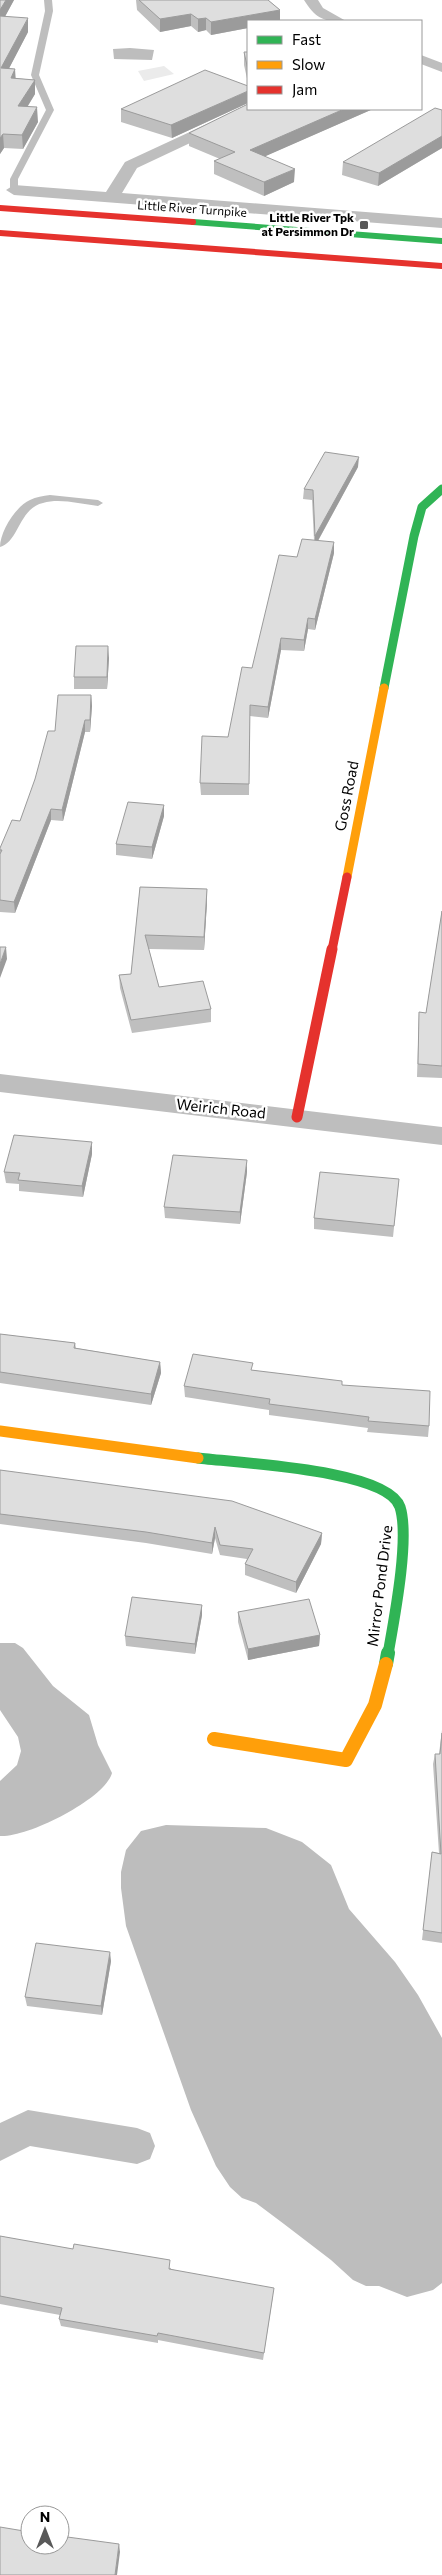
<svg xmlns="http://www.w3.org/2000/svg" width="442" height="2575" font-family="Commissioner,sans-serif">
<rect width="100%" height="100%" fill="#fff"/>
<path fill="#ebebeb" d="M 164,66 L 174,74 L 144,81 L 138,71 Z"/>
<path fill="#bdbdbd" d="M 130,48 L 154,50 L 152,60 L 114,59 L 113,49 Z
M 0,1643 L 15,1643 L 23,1648 L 53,1686 L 89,1715 L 98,1745 L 112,1773 C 105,1799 27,1838 0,1836 L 0,1781 L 17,1765 L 21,1751 L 18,1737 L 0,1710 Z
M 166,1825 L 266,1828 L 302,1842 L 331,1865 L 349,1909 L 395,1962 L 418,1995 L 442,2038 L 442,2283 L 433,2290 L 407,2297 L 379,2286 L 366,2286 L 353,2280 L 331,2260 L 284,2224 L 256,2203 L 242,2198 L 230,2187 L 216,2166 L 191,2110 L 126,1926 L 121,1888 L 121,1872 L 126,1850 L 141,1831 Z"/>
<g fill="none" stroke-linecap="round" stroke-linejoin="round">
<path fill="#bebebe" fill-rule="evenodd" d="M 44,0 L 52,0 L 53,11 L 39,75 L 54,110 L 18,179 L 18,190 L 14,193 L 10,190 L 10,179 L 46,110 L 31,75 L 45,11 Z
M 50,495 L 98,500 L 103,503 L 98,506 C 80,504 60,498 43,503 C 19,508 19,542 0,547 C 0,532 15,507 30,500 C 36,497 43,496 50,495 Z"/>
<path fill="#bebebe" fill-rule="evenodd" d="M 304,0 L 318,0 L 323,8 L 346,21 C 324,22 316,19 304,0 Z
M 421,55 L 442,63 L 442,72 L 421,64 Z
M 248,105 L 248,109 L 259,109 L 256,112 L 137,168 L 122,193 L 442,218 L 442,228 L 14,195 L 6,190 L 14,185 L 106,192 L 125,162 Z
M 0,1074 L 442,1127 L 442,1145 L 0,1092 Z
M 28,2110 L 137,2128 L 150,2133 L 155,2146 L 150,2159 L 137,2164 L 30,2146 L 0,2161 L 0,2123 Z"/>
<path stroke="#30b455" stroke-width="6" d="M 193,222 L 442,241"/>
<path stroke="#30b455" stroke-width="9" d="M 384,688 L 414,536 L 422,507 L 442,489"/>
<path stroke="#30b455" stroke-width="11" d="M 198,1458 C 236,1463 388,1469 400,1507 C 410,1538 394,1620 388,1654"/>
<path stroke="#30b455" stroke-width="14" d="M 386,1664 L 388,1653"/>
<path stroke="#ff9f0a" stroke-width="9" d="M 347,877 L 384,688"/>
<path stroke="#ff9f0a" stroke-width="11" d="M 0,1431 L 198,1458"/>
<path stroke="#ff9f0a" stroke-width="14" d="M 214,1739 L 346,1760 L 375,1705 L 386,1664"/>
<path stroke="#e5322d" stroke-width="6" d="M 0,208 L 193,222
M 0,233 L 442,266"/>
<path stroke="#e5322d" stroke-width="9" d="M 332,950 L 347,877"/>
<path stroke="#e5322d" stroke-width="11" d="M 297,1117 L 332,949"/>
</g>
<path fill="#bfbfbf" d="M 0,0 L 14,0 L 5,16 L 28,32 L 9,68 L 15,69 L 15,78 L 35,80 L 35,94 L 28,106 L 38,122 L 23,149 L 4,148 L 0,154 Z
M 136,0 L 268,0 L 280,10 L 280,21 L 248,21 L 248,28 L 211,35 L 206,30 L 198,32 L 191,26 L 160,32 L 137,10 Z
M 244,52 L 248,52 L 248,83 L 244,65 Z
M 248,103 L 172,138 L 121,122 L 121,109 Z
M 373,109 L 265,156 L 294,182 L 264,196 L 214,174 L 214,161 L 220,159 L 189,146 L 189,133 Z
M 442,110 L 442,148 L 378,186 L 342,175 L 343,162 Z
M 358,467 L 318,541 L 334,553 L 315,630 L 308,629 L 304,651 L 281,650 L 268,718 L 250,716 L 249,795 L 201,795 L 200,783 L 228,737 L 252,668 L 297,557 L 314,540 L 312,500 L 303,499 L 304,489 Z
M 109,658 L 107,689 L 74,689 L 74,677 Z
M 91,695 L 92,706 L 90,732 L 85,732 L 63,821 L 51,820 L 15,913 L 0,912 L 0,848 L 20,821 L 55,731 Z
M 164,805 L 164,816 L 152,859 L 116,855 L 116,844 Z
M 140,887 L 207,889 L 207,902 L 204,950 L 149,949 L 159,987 L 211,1009 L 211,1022 L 132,1033 L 120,988 L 119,975 L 131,974 Z
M 442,911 L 442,1078 L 417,1077 L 419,1012 L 426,1013 Z
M 92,1154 L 83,1197 L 19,1191 L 19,1184 L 6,1183 L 4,1172 Z
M 247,1172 L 240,1224 L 165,1218 L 164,1207 Z
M 399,1179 L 393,1237 L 314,1229 L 314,1218 Z
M 0,1334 L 75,1343 L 76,1348 L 160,1362 L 161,1373 L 151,1405 L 0,1383 Z
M 253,1370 L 342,1385 L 429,1426 L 428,1437 L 367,1432 L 368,1428 L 269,1415 L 269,1410 L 185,1397 L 184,1386 Z
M 0,1470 L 322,1533 L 321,1544 L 296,1593 L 245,1575 L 245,1564 L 247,1559 L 220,1555 L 215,1538 L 212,1554 L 146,1543 L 0,1524 Z
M 202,1605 L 202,1615 L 195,1654 L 126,1646 L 125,1636 Z
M 238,1612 L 320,1635 L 319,1646 L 248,1660 L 238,1622 Z
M 442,1730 L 442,1943 L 422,1940 L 432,1852 L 439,1853 L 433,1764 L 435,1754 L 439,1754 Z
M 111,1961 L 102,2015 L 27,2006 L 25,1997 Z
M 0,2236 L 171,2268 L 171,2269 L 273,2296 L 263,2360 L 158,2340 L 158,2343 L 61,2326 L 59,2319 L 60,2315 L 0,2304 Z"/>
<path fill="#9b9b9b" d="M 6,0 L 14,0 L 0,26 L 0,10 Z
M 280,10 L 280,21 L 248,21 L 248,28 L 211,35 L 211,22 Z
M 191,14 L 191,26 L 160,32 L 160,19 Z
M 28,18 L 28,32 L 2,82 L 1,68 Z
M 206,18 L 206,30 L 198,32 L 198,19 Z
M 15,69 L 16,83 L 11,78 Z
M 35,80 L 35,94 L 19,120 L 18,106 Z
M 248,91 L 248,103 L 172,138 L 171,125 Z
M 37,107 L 38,122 L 23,149 L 22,135 Z
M 344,109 L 373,109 L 250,163 L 250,150 Z
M 3,134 L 4,148 L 0,154 L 0,138 Z
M 442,136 L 442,148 L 378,186 L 379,173 Z
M 295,169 L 294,182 L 264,196 L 264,182 Z
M 359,457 L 358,467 L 315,546 L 315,536 Z
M 334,542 L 334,553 L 315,630 L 315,619 Z
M 308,618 L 308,629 L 304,651 L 304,640 Z
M 281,638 L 281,650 L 268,718 L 268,707 Z
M 108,646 L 109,658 L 107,689 L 107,677 Z
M 91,695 L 92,706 L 90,732 L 90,720 Z
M 85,720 L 85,732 L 63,821 L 62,810 Z
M 164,805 L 164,816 L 152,859 L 152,847 Z
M 51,809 L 51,820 L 15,913 L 14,902 Z
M 207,889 L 207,902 L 204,950 L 204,937 Z
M 6,947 L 7,959 L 0,978 L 0,964 Z
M 92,1142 L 92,1154 L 83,1197 L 82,1186 Z
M 247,1160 L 247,1172 L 240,1224 L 240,1212 Z
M 160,1362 L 161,1373 L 151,1405 L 151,1394 Z
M 215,1527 L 215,1538 L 212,1554 L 212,1543 Z
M 322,1533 L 321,1544 L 296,1593 L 296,1582 Z
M 202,1605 L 202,1615 L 195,1654 L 195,1644 Z
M 320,1635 L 319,1646 L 248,1660 L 248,1649 Z
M 110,1952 L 111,1961 L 102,2015 L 101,2006 Z
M 119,2544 L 120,2552 L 117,2575 L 115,2575 Z"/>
<path fill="#dedede" stroke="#9b9b9b" d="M 0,0 L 6,0 L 0,10 Z
M 139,0 L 268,0 L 280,10 L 211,22 L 206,18 L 198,19 L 191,14 L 160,19 Z
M 0,16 L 28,18 L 1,68 L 15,69 L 11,78 L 35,80 L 18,106 L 37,107 L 22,135 L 3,134 L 0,138 Z
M 244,52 L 248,52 L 248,70 Z
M 205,70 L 248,86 L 248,91 L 171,125 L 121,109 Z
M 248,104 L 248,109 L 344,109 L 250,150 L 295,169 L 264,182 L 214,161 L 235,152 L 189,133 Z
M 435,108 L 442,110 L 442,136 L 379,173 L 343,162 Z
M 325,452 L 359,457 L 315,536 L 313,490 L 304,489 Z
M 302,539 L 334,542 L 315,619 L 308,618 L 304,640 L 281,638 L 268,707 L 250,705 L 249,784 L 200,783 L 202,736 L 228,737 L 242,667 L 252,668 L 279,555 L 297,557 Z
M 76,646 L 108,646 L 107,677 L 74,677 Z
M 58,695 L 91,695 L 90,720 L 85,720 L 62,810 L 51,809 L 14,902 L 0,900 L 0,854 L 2,850 L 0,850 L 0,848 L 12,820 L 20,821 L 35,779 L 48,731 L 55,731 Z
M 128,802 L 164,805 L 152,847 L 116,844 Z
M 140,887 L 207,889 L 204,937 L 145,935 L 159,987 L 203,981 L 211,1009 L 131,1020 L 119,975 L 131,974 Z
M 442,911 L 442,1066 L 418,1064 L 419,1012 L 426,1013 Z
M 0,947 L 6,947 L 0,964 Z
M 14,1135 L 92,1142 L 82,1186 L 18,1180 L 20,1173 L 4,1172 Z
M 173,1155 L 247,1160 L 240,1212 L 164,1207 Z
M 320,1172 L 399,1179 L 394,1226 L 314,1218 Z
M 0,1334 L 75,1343 L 74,1348 L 160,1362 L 151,1394 L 0,1372 Z
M 193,1354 L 253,1363 L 251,1370 L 342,1381 L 342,1385 L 430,1391 L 429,1426 L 368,1421 L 369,1417 L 269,1404 L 270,1399 L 184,1386 Z
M 0,1470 L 232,1501 L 322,1533 L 296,1582 L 245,1564 L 253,1549 L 220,1545 L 215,1527 L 212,1543 L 146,1532 L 0,1514 Z
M 132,1597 L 202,1605 L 195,1644 L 125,1636 Z
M 309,1599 L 320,1635 L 248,1649 L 238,1612 Z
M 442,1733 L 442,1933 L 423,1930 L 432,1852 L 441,1854 L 435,1754 L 440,1754 Z
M 36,1943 L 110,1952 L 101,2006 L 25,1997 Z
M 0,2236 L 73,2249 L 74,2244 L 170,2260 L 169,2269 L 274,2288 L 264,2353 L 158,2333 L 157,2336 L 59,2319 L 62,2308 L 0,2296 Z
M 0,2527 L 30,2532 L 30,2545 L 60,2545 L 60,2536 L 119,2544 L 115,2575 L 0,2575 Z"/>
<rect fill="#595959" stroke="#fff" stroke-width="2" x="359" y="220" width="10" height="10" rx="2.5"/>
<g text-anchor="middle" stroke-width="5" stroke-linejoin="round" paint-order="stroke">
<g font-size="12" fill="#000" stroke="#fff">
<text transform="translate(192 209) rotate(4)" y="4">Little River Turnpike</text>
</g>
<g font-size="12" font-weight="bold" fill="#000" stroke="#fff" text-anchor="end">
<text x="354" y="222">Little River Tpk<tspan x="354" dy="14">at Persimmon Dr</tspan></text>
</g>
<g font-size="15" fill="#000" stroke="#fff">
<text transform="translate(347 796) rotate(-79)" y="5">Goss Road</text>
<text transform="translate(221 1109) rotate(6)" y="5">Weirich Road</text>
<text transform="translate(380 1586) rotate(-83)" y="5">Mirror Pond Drive</text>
</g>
</g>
<rect x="247" y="20" width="175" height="90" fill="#ffffff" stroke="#999999"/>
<rect x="257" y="36" width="25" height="8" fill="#30b455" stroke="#999999"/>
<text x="292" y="45" font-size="15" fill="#000000">Fast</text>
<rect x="257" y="61" width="25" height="8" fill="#ff9f0a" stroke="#999999"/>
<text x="292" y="70" font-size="15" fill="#000000">Slow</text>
<rect x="257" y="86" width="25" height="8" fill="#e5322d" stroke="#999999"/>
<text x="292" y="95" font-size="15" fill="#000000">Jam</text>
<g transform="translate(45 2530)"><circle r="24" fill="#ffffff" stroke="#999999"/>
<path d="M0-4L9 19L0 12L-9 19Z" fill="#595959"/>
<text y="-8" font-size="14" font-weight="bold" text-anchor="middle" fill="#000000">N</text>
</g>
</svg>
